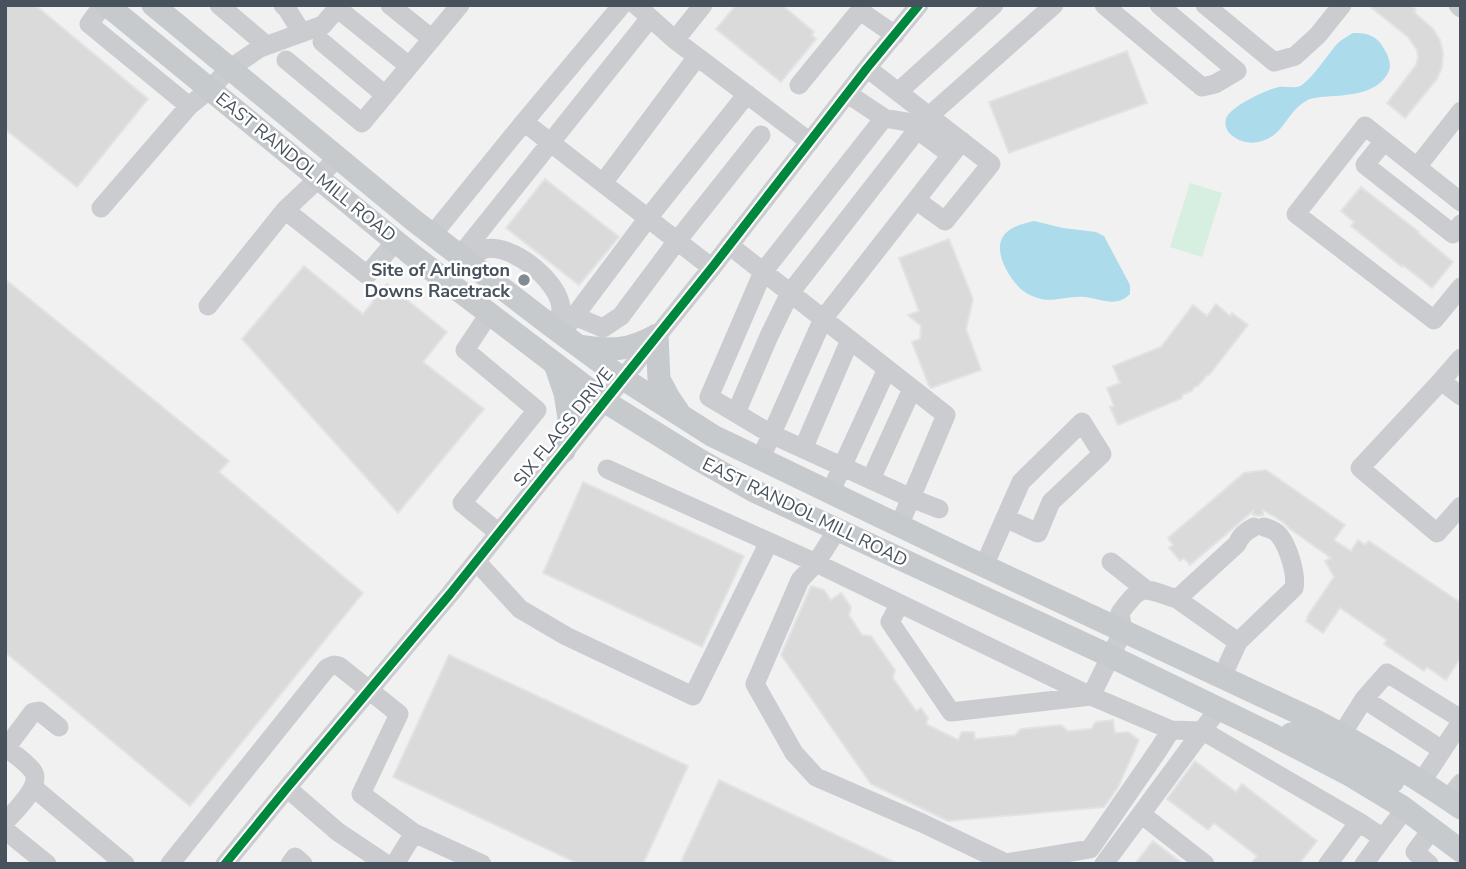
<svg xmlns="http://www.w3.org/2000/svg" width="1466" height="869" font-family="'Nunito Sans',sans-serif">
<rect width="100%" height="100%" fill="#f1f1f1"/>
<path fill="#d6efe1" d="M 1190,183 L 1222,193 L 1202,257 L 1170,247 Z"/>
<path fill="#acdbec" d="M 1353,33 C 1364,33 1374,34 1381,44 C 1387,53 1393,63 1388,73 C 1376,96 1343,95 1321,97 C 1315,98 1310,98 1306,101 C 1294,108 1289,118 1281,128 C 1270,142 1249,148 1234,137 C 1228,133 1224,127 1226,119 C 1229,107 1267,89 1279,87 C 1286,86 1294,89 1300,86 C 1312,80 1329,52 1339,42 C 1343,39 1348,36 1353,33 Z
M 1034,221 L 1063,228 L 1096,232 L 1104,236 L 1130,285 L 1130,294 C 1116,308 1102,299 1085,297 C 1065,295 1052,305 1032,296 C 1020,291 1012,280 1006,269 C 991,239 1005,227 1034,221 Z"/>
<path fill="#dadadb" stroke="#e2e3e4" stroke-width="2" d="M 5,5 L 35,5 L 148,99 L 77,187 L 5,129 Z
M 736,5 L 782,5 L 814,32 L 812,35 L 816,39 L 781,82 L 716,29 Z
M 1368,5 L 1411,5 L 1416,10 L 1414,12 L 1433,29 L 1440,40 L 1443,53 L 1442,67 L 1437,79 L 1405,118 L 1387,103 L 1416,65 L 1418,58 L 1417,50 L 1408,37 Z
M 1127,51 L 1147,103 L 1009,153 L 989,102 Z
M 545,179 L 619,237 L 579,285 L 506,228 Z
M 1361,187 L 1419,232 L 1418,233 L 1453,262 L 1432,288 L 1403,265 L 1402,267 L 1351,226 L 1354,222 L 1341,211 Z
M 949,239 L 973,299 L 966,329 L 981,370 L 931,388 L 929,386 L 912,342 L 920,339 L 921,326 L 908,315 L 919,311 L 899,258 Z
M 304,266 L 363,314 L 387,284 L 447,332 L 423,362 L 484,409 L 398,513 L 242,339 Z
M 5,279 L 229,461 L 219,472 L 363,593 L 190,806 L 5,652 Z
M 1216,304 L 1230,316 L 1232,313 L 1248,325 L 1209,375 L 1207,375 L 1198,386 L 1194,387 L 1192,391 L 1182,395 L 1182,398 L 1118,425 L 1110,407 L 1114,406 L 1107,388 L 1120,383 L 1113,366 L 1161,347 L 1193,305 L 1207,316 Z
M 1266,470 L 1345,525 L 1334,540 L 1351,551 L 1358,540 L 1365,545 L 1369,541 L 1461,603 L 1461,657 L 1446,680 L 1427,667 L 1424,671 L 1384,644 L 1387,640 L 1340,608 L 1323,633 L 1306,621 L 1308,618 L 1307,617 L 1334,577 L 1325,561 L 1331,558 L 1290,529 L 1283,522 L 1263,510 L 1263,515 L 1259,516 L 1253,515 L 1253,511 L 1190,565 L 1184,558 L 1180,561 L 1169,548 L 1173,545 L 1168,538 L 1244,473 Z
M 583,482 L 744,556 L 702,647 L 543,573 Z
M 811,586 L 824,590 L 831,600 L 841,593 L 851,607 L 849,615 L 862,635 L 871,636 L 895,670 L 893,678 L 916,711 L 921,708 L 928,718 L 926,724 L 958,740 L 962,732 L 974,732 L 975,739 L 1015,735 L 1021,729 L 1061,725 L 1068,731 L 1091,729 L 1096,722 L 1113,720 L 1115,733 L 1128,732 L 1139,740 L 1118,787 L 1104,807 L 948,821 L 871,784 L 781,655 Z
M 449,655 L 688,766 L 643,864 L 579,864 L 393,777 Z
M 1195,761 L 1236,792 L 1242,784 L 1317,841 L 1299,864 L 1251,864 L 1257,856 L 1214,823 L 1208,830 L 1167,799 Z
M 719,780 L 898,864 L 680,864 Z
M 1153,841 L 1183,864 L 1135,864 Z"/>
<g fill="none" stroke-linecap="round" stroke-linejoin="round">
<path stroke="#cacccf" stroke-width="19" d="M 103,5 L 89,24 L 189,106
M 219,5 L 266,45
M 283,5 L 287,9 L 302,33
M 390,5 L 432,39
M 622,5 L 524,122 L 712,268
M 636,5 L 675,40 L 810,142
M 1104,5 L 1202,87 L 1215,84 L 1237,71 L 1159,5
M 1205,5 L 1274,62 L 1295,56 L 1318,35 L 1342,5
M 1458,5 L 1461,8
M 337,8 L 409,66
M 675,40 L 703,5
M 322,42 L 385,95
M 286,60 L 362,123 L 460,5
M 867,68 L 991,164 L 945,221 L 916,200
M 799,85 L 857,14 L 862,13 L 866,15 L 895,35
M 898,92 L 994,5
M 848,94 L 884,118 L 763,272 L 709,397 L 771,434 L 911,498 L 939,509
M 929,116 L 1054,5
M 884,118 L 907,122 L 951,155
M 1384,141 L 1365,165 L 1453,234 L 1461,224
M 337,157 L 318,179 L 285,210 L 367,275 L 396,241
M 1417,167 L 1461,111
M 603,183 L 697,57
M 1461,202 L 1365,126 L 1296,214 L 1434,320 L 1461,287
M 101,208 L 189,106 L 210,89 L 229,69 L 260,48 L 323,25 L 340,5
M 433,234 L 524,122
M 729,245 L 946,415 L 899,526
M 460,256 L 650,18
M 468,261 C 473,257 478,251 485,249 C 512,243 559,281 561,308 C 561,315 557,322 554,328
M 208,306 L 285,210
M 489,314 L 465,350 L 537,410 L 462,503 L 499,533
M 574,316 L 603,328 L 621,316 L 677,241 L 761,135
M 561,334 L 648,218 L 747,94
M 1461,358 L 1441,381 L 1461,396
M 1441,381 L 1360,468 L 1437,533 L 1461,506
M 736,413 L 769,336 L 790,293 L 917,130
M 803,449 L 850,340
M 760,460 L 823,319 L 962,141
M 607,469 L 816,563 L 1091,696 L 1123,631 L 1120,613 C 1143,582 1142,588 1177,599
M 871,479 L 912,389
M 830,493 L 887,369
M 837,530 L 816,563 L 800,580 L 755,684 L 794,753 L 816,777 L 922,823 L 1006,863 L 1090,849 L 1159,749 L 1171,730 L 1203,731 L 1359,822 L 1328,864
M 476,561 L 520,609 L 566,636 L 693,696 L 769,542
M 1111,562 L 1145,589
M 984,566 L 1021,482 L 1082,422 L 1102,454 L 1051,502 L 1038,533 L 1005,518
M 899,605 L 890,622 L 951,712 L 1091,696 L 1171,730
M 1238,642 L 1177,599 L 1237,544 C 1241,535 1246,531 1254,527
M 1222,677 L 1238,642 L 1294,588 C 1297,574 1288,546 1279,535 C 1275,530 1270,529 1264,527
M 1364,699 L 1387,673 L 1461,719
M 1342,734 L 1364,699 L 1442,750
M 5,747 C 14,754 25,761 32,770 C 44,784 15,811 5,822
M 6,748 L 33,712 L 39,711 L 59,727
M 1422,781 L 1461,722
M 34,788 L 125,864
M 287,788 L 338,832 L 386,864
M 1448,799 L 1461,783
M 1359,822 L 1383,838 L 1405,809
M 5,830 L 47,864
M 170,864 L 327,668 L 334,665 L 339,666 L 399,714 L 361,794 L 414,833 L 482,864
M 225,864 L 287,788 L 450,594 L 714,265 L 867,68 L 919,5
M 290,864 L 295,857 L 303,864
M 395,864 L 414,833
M 1104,864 L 1141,814
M 1205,864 L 1141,814 L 1219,708
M 1364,864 L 1383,838
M 1429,864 L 1415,852 L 1432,829"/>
<path stroke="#c7cacd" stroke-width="23" d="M 107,5 L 411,254 L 604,401 L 696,458 L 754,491 L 1110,656 L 1267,732 L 1348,774 L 1401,806 L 1461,851
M 153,5 L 412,219 L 554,328 L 622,378 L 713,436 L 952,551 L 1316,721 C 1366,747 1414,776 1461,808
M 580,346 C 611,351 629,351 657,335 L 659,379 L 669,398 L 678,411
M 555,364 L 565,393 L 569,418 L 564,451
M 1291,734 L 1329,745 L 1393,781"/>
<g stroke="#fff" stroke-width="13">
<path id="cycleway" d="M 225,864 L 287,788 L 450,594 L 714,265 L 867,68 L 919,5"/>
</g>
<use href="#cycleway" stroke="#00873e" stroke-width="9"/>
</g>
<circle fill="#838a91" stroke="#fff" stroke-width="2.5" cx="524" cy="280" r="7"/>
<g text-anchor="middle" stroke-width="5" stroke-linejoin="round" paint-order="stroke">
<g font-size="18" fill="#48525d" stroke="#fff">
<text transform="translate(306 167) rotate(39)" y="6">EAST RANDOL MILL ROAD</text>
<text transform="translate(563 427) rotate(-51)" y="6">SIX FLAGS DRIVE</text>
<text transform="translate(805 512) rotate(26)" y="6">EAST RANDOL MILL ROAD</text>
</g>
<g font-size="18" font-weight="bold" fill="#48525d" stroke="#fff" text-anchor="end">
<text x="510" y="276">Site of Arlington<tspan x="510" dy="21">Downs Racetrack</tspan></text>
</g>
</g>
<rect width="1466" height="869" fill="none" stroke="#48525d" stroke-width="14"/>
</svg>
